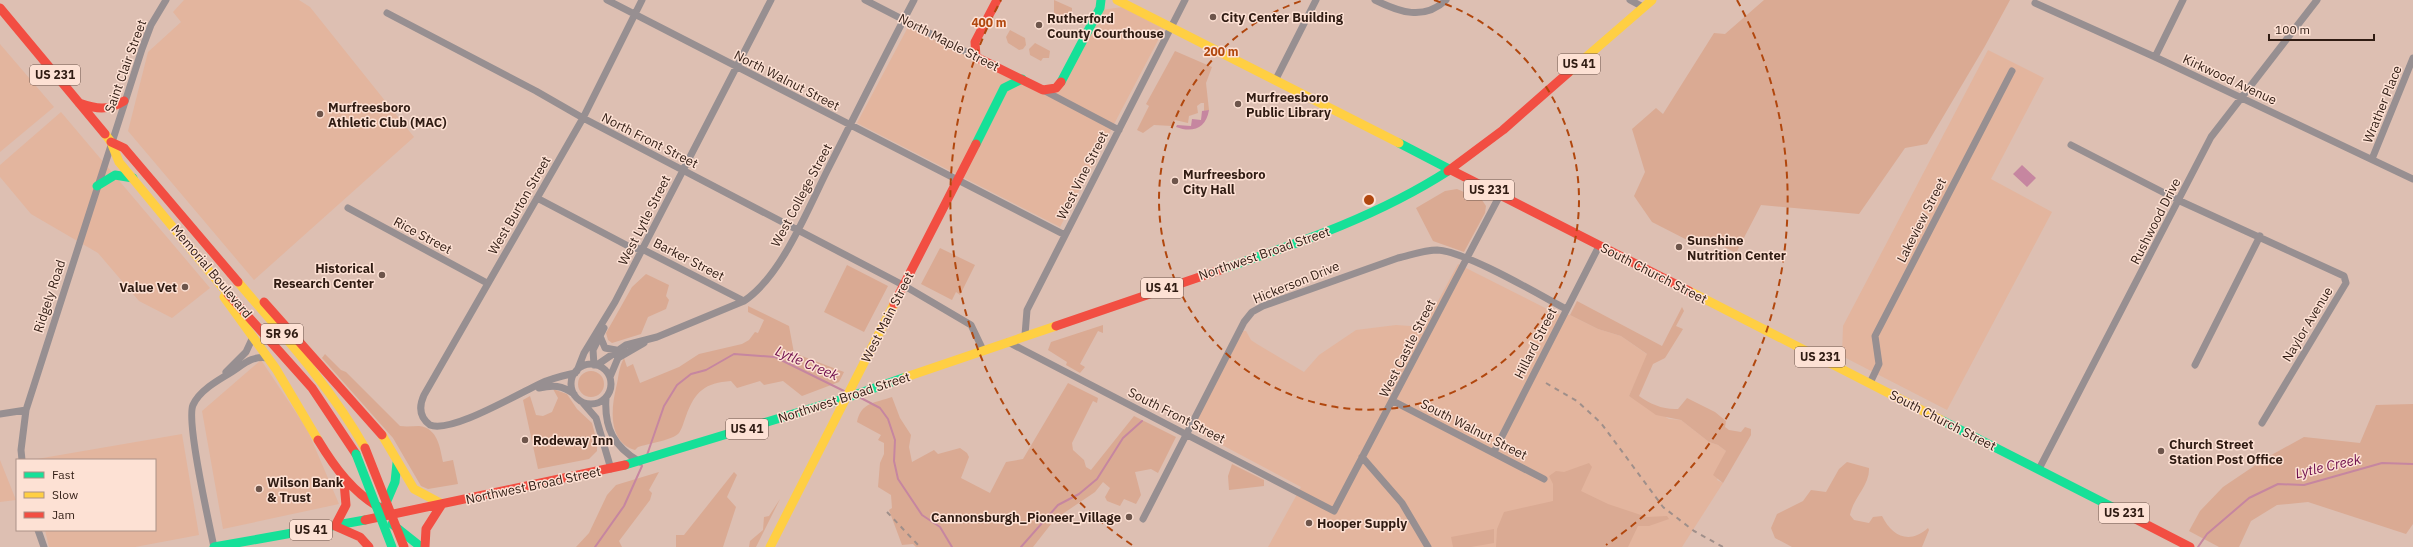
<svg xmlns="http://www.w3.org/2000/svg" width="2413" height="547" font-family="'IBM Plex Sans',sans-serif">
<rect width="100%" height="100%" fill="#ddbfb2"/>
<path fill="#e3b59e" d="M 184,0 L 299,0 L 310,7 L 414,137 L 254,280 L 128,131 L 148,52 L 181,22 L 173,12 Z
M 1123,7 L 1164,29 L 1060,227 L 857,123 L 908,27 L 1054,99 L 1101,10 Z
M 0,44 L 54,107 L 0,152 Z
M 1988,50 L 2044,78 L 1991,179 L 2052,212 L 1947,410 L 1842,356 L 1843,326 Z
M 61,112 L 210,288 L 172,318 L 139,301 L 98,253 L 31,214 L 0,177 L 0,165 Z
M 1458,264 L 1557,314 L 1570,315 L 1598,329 L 1621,336 L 1648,355 L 1629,396 L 1669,419 L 1681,420 L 1709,442 L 1718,445 L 1726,451 L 1717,480 L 1723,483 L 1682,547 L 1268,547 L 1301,487 L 1192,429 L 1243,331 L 1246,331 L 1251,340 L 1257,344 L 1304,372 L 1319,355 L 1356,330 L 1396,325 L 1424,327 Z
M 261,360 L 307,429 L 339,504 L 223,529 L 202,411 Z
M 182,434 L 199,535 L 135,547 L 49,547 L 45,530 L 155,530 L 155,460 L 31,460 Z
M 0,460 L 16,500 L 0,502 Z"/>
<path fill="#daaa93" d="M 1054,0 L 1072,8 L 1072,11 L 1069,19 L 1054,13 Z
M 1764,0 L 2010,0 L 1985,46 L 1927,144 L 1905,148 L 1859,214 L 1761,205 L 1736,253 L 1703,236 L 1695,244 L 1652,222 L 1634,196 L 1645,172 L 1632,129 L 1656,108 L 1663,114 L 1714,33 L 1725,34 Z
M 1010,30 L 1025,38 L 1026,45 L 1023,49 L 1019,50 L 1008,43 L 1006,37 Z
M 1035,43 L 1050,51 L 1049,58 L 1043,58 L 1041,61 L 1030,55 L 1029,49 Z
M 1175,51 L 1212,67 L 1206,83 L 1209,110 L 1204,111 L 1204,103 L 1201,103 L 1197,106 L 1198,113 L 1189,116 L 1188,123 L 1175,120 L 1172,126 L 1154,125 L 1143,133 L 1137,130 L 1149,106 L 1146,104 Z
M 1457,189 L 1482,200 L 1486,206 L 1485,213 L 1464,252 L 1433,241 L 1416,208 L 1445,191 Z
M 940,248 L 975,265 L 960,295 L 956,292 L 952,300 L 921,284 Z
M 847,265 L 888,286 L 864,332 L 824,312 Z
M 646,274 L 669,285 L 666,296 L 669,300 L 666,309 L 648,317 L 641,334 L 612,343 L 608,340 L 606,333 L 632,287 Z
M 1577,301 L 1662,346 L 1682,307 L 1684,311 L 1676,326 L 1683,329 L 1665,358 L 1653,364 L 1639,396 C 1650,404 1664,410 1678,409 L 1687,398 L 1715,412 L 1726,421 L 1725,427 L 1729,430 L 1741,432 L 1745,427 L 1751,429 L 1751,435 L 1723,483 L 1713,475 L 1726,451 L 1718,445 L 1709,442 L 1681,420 L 1656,415 L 1629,396 L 1647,354 L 1621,336 L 1598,329 L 1570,315 Z
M 748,306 L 789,326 L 794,353 L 844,372 L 839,382 L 802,396 L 783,381 L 764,385 L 760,381 L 737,388 L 731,381 C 705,383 695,391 686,416 C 684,421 682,429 679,433 C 673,440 647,444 638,447 L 635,450 C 608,442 611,409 616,388 C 619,377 618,369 624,358 L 627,367 L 633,364 L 640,383 L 679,367 L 699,354 L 742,344 L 749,340 L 755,332 L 758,333 L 764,320 L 748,312 Z
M 1103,325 L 1103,333 L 1098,331 L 1080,364 L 1085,367 L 1080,373 L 1066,365 L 1067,362 L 1048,350 L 1051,342 Z
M 325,354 L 341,370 L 346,372 L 400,426 C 407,427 413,426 419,426 C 438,428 440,448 443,462 L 453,460 L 458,484 L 428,489 L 421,486 L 393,438 L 322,358 Z
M578 384a13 13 0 1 1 26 0a13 13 0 1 1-26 0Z
M 1068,383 L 1098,398 L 1097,403 L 1093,401 L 1072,443 L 1073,450 L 1084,460 L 1086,467 L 1091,470 L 1134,416 L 1176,437 L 1158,473 L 1151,469 L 1135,472 L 1141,495 L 1136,504 L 1124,499 L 1120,506 L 1107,501 L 1105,497 L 1110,488 L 1103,482 L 1095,492 L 1055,519 L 1033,547 L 916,547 L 913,544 L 902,545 L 889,510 L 892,508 L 891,495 L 878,487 L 880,463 L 884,454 L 884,443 L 878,440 L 881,435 L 857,422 C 861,402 875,403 892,397 L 900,418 L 911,435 L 909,447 L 912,462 L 934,450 L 938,454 L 960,448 L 967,453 L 969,457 L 961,478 L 990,493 L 1006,462 L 1023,459 Z
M 553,389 L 567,394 L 577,409 L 592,423 L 597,442 L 597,451 L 589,459 L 538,469 L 523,400 L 530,396 L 536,415 L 543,416 L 552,412 L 558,398 Z
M 2413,404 L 2413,524 L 2406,534 L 2308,502 L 2277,505 L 2251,521 L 2239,547 L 2219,547 L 2189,531 L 2200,511 L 2223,487 L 2266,458 L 2304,437 L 2360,443 L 2376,405 Z
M 1847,462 L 1869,468 C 1870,485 1853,498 1850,515 L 1854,520 L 1869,523 L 1873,517 L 1882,516 C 1892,536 1909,545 1928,528 L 1929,530 L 1922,547 L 1792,547 L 1775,538 L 1771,528 L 1777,514 L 1803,501 L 1811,490 L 1826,492 L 1839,469 Z
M 1589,463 L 1592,467 L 1581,491 L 1608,504 L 1647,517 L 1667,516 L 1669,519 L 1649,526 L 1638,526 L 1628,547 L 1496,547 L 1497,529 L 1504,512 L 1553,501 L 1553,484 L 1549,476 L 1556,471 L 1564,472 Z
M 1232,464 L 1264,480 L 1264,486 L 1229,490 L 1228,476 Z
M 659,472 L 649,490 L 652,493 L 650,500 L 619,541 L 622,547 L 576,547 L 589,533 L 607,495 L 616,485 Z
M 734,472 L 737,475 L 727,497 L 736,507 L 723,547 L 676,547 L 676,535 L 684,535 Z
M 780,499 L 756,547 L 749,547 L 750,541 L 763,530 L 764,517 L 769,516 Z
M 1494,529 L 1494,543 L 1471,547 L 1453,547 L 1451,537 Z"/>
<path fill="#c686a0" d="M 1209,110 C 1206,129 1192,133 1176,127 L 1177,125 L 1191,126 L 1192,119 L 1201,120 L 1202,111 Z
M 2022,165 L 2036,178 L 2027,187 L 2013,174 Z"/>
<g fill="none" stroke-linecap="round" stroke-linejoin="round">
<path stroke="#c686a0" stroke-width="2" d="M 859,397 L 880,408 L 888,419 L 895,440 L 894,461 L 898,479 L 922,515 L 940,527 L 952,547
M 647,455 L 664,406 L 677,385 L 691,374 L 706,370 L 734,354 L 775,357 L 846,392
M 595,547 L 624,506 L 642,466
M 1021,547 L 1058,505 L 1079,494 L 1097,479 L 1123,438 L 1142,421
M 2198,547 L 2207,534 L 2249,498 L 2278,484 L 2304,485 L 2382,463 L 2413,464"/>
<path stroke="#978f91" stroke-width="7" d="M 607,0 L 1065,235
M 865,0 L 976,57
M 1375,0 C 1399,12 1424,21 1446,0
M 1630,0 L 1643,7
M 2035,3 L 2155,57 L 2413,179
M 387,13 L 536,91 L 583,118 L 903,285 L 971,325 L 983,350
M 2155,57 L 2183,0
M 1276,79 L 1316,0
M 1043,90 L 1119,130
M 2071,145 L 2180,201 L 2344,276 L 2346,283 L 2262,423
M 2372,159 L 2413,58
M 537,198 L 632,248 L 642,249 L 744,301
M 348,208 L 487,283
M 1025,335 L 1027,310 L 1185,0
M 600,336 L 605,348 L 616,350
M 1008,342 L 1334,511 L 1500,195
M571 384a20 20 0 1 1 40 0a20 20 0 1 1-40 0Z
M 594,365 L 593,350 L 604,328
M 597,365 L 626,345 L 657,337 L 744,301 C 782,276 808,208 829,167 C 857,111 885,55 914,0
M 2195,365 L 2260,236
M 577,371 L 584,353 L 615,302 L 771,0
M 226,372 L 246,352 L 253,337
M 575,373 C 565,375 555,378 546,381 C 522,391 452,434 430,425 C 419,417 419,406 424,395 L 583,118 L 642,0
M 610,377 L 618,358 L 644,343
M 1870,383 L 1879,364 L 1875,336 L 2012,71
M 539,388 C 553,385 562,385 574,394
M 606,398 C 604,428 614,447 640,462
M 1393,401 L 1544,479
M 583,403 L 596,418 L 611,469
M 0,414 L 26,410
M 1494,452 L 1599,246
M 1362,457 L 1402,503 L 1428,547
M 22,460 L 21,450 L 26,410 L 142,49 L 151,25 L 166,0
M 2039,469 L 2211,137 L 2317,0
M 1143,519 L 1244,322 L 1252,312 L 1263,306 L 1398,258 C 1411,255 1424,250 1437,250 C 1465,251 1538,294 1566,309
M 38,530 L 44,547
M 214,547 C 209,523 186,421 193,405 C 199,391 218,380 230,373 C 243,365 252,355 268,358"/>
<path stroke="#16e098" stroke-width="9" d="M 1061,82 L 1100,8 L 1101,0
M 1399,143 L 1451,170
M 976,144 L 1004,88 L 1022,79
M 97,186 L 115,175 L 133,178
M 1223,269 C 1301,242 1378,216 1448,171
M 1941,420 L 2118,510
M 625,465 L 846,398 L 906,377
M 383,510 L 395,482 L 397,463
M 392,524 L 421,547
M 214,547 L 365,520"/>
<path stroke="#ffcf43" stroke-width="9" d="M 1117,0 L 1399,143
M 1569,72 L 1652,0
M 105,134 L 111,142 L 119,162 L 228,294
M 238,282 C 283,335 331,387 365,448
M 1689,291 L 1941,420
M 224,297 L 276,369 L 318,440
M 906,377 L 1056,326
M 382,435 L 414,489 L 442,504
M 770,547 L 894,304"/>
<path stroke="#f24e42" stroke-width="9" d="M 997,0 L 975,42 L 976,57 L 1043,90 L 1056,88 L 1061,82
M 0,8 L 105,134
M 79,103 C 96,109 108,111 124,101
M 111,142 L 124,148 L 238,282
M 1451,170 L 1689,291
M 1448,171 L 1503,130 L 1569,72
M 228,294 L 312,388 L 356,454
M 264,302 L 382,435
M 894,304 L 976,144
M 1056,326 L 1223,269
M 318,440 C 335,468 353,493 382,509
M 344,482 L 346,505 L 335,526 L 360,537 L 369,547
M 2118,510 L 2190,547
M 365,520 L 625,465
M 425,547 L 426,529 L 442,504"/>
<path stroke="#9f8f8a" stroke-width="2" stroke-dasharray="5 5" stroke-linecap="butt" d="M 1546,383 L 1577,401 L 1601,423 L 1663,507 L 1694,531 L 1723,547
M 887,512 L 920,547"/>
<path stroke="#16e098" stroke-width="9" d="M 356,454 L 392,547"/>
<path stroke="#f24e42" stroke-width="9" d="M 365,448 L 404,547"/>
</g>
<g fill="none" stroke="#b1470e" stroke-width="2" stroke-dasharray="7 5">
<path d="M1434 0A210 210 0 1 1 1304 0"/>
<path d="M1132 545A419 419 0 0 1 1001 0M1737 0A419 419 0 0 1 1606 545"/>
</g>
<g fill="#6d554b" stroke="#fde1d4" stroke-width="1.5">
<circle cx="1213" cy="17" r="4"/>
<circle cx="1039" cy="25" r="4"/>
<circle cx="1238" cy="104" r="4"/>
<circle cx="320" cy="114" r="4"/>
<circle cx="1175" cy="181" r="4"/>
<circle cx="1679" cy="247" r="4"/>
<circle cx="382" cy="275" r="4"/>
<circle cx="185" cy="287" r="4"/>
<circle cx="525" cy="440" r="4"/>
<circle cx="2161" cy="451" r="4"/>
<circle cx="259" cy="489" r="4"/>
<circle cx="1129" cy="517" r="4"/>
<circle cx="1309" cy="523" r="4"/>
</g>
<g text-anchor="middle" stroke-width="3" stroke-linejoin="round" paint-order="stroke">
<g fill="#fde1d4" stroke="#6e574d" stroke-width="1">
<rect x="1558" y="54" width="42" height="20" rx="3"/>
<rect x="30" y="65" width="50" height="20" rx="3"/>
<rect x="1464" y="180" width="50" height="20" rx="3"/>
<rect x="1141" y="278" width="42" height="20" rx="3"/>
<rect x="261" y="324" width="42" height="20" rx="3"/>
<rect x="1795" y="347" width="50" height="20" rx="3"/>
<rect x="726" y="419" width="42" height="20" rx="3"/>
<rect x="2099" y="503" width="50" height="20" rx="3"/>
<rect x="290" y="520" width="42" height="20" rx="3"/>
</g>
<g font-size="12" font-weight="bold" fill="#301c13">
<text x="1579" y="68">US 41</text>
<text x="55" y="79">US 231</text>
<text x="1489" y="194">US 231</text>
<text x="1162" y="292">US 41</text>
<text x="282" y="338">SR 96</text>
<text x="1820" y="361">US 231</text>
<text x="747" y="433">US 41</text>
<text x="2124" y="517">US 231</text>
<text x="311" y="534">US 41</text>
</g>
<g font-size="13" font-weight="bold" fill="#301c13" stroke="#fde1d4" text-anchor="start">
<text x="1221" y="22">City Center Building</text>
<text x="1047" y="23">Rutherford<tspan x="1047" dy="15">County Courthouse</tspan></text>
<text x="1246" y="102">Murfreesboro<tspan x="1246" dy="15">Public Library</tspan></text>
<text x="328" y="112">Murfreesboro<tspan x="328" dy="15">Athletic Club (MAC)</tspan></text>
<text x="1183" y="179">Murfreesboro<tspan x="1183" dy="15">City Hall</tspan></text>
<text x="1687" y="245">Sunshine<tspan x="1687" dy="15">Nutrition Center</tspan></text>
<text x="374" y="273" text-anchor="end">Historical<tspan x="374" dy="15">Research Center</tspan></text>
<text x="177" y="292" text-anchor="end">Value Vet</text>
<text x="533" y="445">Rodeway Inn</text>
<text x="2169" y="449">Church Street<tspan x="2169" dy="15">Station Post Office</tspan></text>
<text x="267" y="487">Wilson Bank<tspan x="267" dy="15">&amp; Trust</tspan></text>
<text x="1121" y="522" text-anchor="end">Cannonsburgh_Pioneer_Village</text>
<text x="1317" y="528">Hooper Supply</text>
</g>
<g font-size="13" fill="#301c13" stroke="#fde1d4">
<text transform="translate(949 42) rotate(27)" y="5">North Maple Street</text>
<text transform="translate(125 66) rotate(-70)" y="5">Saint Clair Street</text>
<text transform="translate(2230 79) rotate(25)" y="5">Kirkwood Avenue</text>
<text transform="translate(787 80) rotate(27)" y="5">North Walnut Street</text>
<text transform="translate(2382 104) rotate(-68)" y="5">Wrather Place</text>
<text transform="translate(650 140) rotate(27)" y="5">North Front Street</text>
<text transform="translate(1082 175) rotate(-63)" y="5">West Vine Street</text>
<text transform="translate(801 195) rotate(-62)" y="5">West College Street</text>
<text transform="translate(519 205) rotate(-60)" y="5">West Burton Street</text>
<text transform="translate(644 220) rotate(-63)" y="5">West Lytle Street</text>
<text transform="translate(1921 220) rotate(-63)" y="5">Lakeview Street</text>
<text transform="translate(2155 221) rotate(-63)" y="5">Rushwood Drive</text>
<text transform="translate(423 235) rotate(28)" y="5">Rice Street</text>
<text transform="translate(1264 253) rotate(-19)" y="5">Northwest Broad Street</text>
<text transform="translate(689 259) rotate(27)" y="5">Barker Street</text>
<text transform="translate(212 271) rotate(50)" y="5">Memorial Boulevard</text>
<text transform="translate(1654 273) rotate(27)" y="5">South Church Street</text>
<text transform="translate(1296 282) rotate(-22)" y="5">Hickerson Drive</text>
<text transform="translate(49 296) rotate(-72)" y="5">Ridgely Road</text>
<text transform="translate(887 317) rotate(-63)" y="5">West Main Street</text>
<text transform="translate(2307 324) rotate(-59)" y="5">Naylor Avenue</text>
<text transform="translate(1535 343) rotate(-63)" y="5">Hillard Street</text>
<text transform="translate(1407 348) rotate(-63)" y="5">West Castle Street</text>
<text transform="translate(844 397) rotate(-18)" y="5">Northwest Broad Street</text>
<text transform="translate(1177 415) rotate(27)" y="5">South Front Street</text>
<text transform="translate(1943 420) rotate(27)" y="5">South Church Street</text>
<text transform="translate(1474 429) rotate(27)" y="5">South Walnut Street</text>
<text transform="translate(533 485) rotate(-12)" y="5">Northwest Broad Street</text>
</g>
<g font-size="14" font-style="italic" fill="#6e0d4c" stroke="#fde1d4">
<text transform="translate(807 363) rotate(23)" y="5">Lytle Creek</text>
<text transform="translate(2328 466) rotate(-13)" y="5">Lytle Creek</text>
</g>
</g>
<circle cx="1369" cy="200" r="6" fill="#b1470e" stroke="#fde1d4" stroke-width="2"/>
<g font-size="12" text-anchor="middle" font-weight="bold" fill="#b1470e" stroke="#fde1d4" stroke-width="3" stroke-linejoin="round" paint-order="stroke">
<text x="989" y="27">400 m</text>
<text x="1221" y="56">200 m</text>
</g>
<rect x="16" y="459" width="140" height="72" fill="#fde1d4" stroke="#ab9287"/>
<rect x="24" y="472" width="20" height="6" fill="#16e098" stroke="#ab9287"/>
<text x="52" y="479" font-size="12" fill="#301c13">Fast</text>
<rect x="24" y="492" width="20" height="6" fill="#ffcf43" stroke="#ab9287"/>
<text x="52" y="499" font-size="12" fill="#301c13">Slow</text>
<rect x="24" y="512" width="20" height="6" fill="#f24e42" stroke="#ab9287"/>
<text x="52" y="519" font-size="12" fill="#301c13">Jam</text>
<path d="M2269 34v6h105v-6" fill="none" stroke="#301c13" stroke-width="2"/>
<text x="2275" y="34" font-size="12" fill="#301c13" stroke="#fde1d4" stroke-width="3" paint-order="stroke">100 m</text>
</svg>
